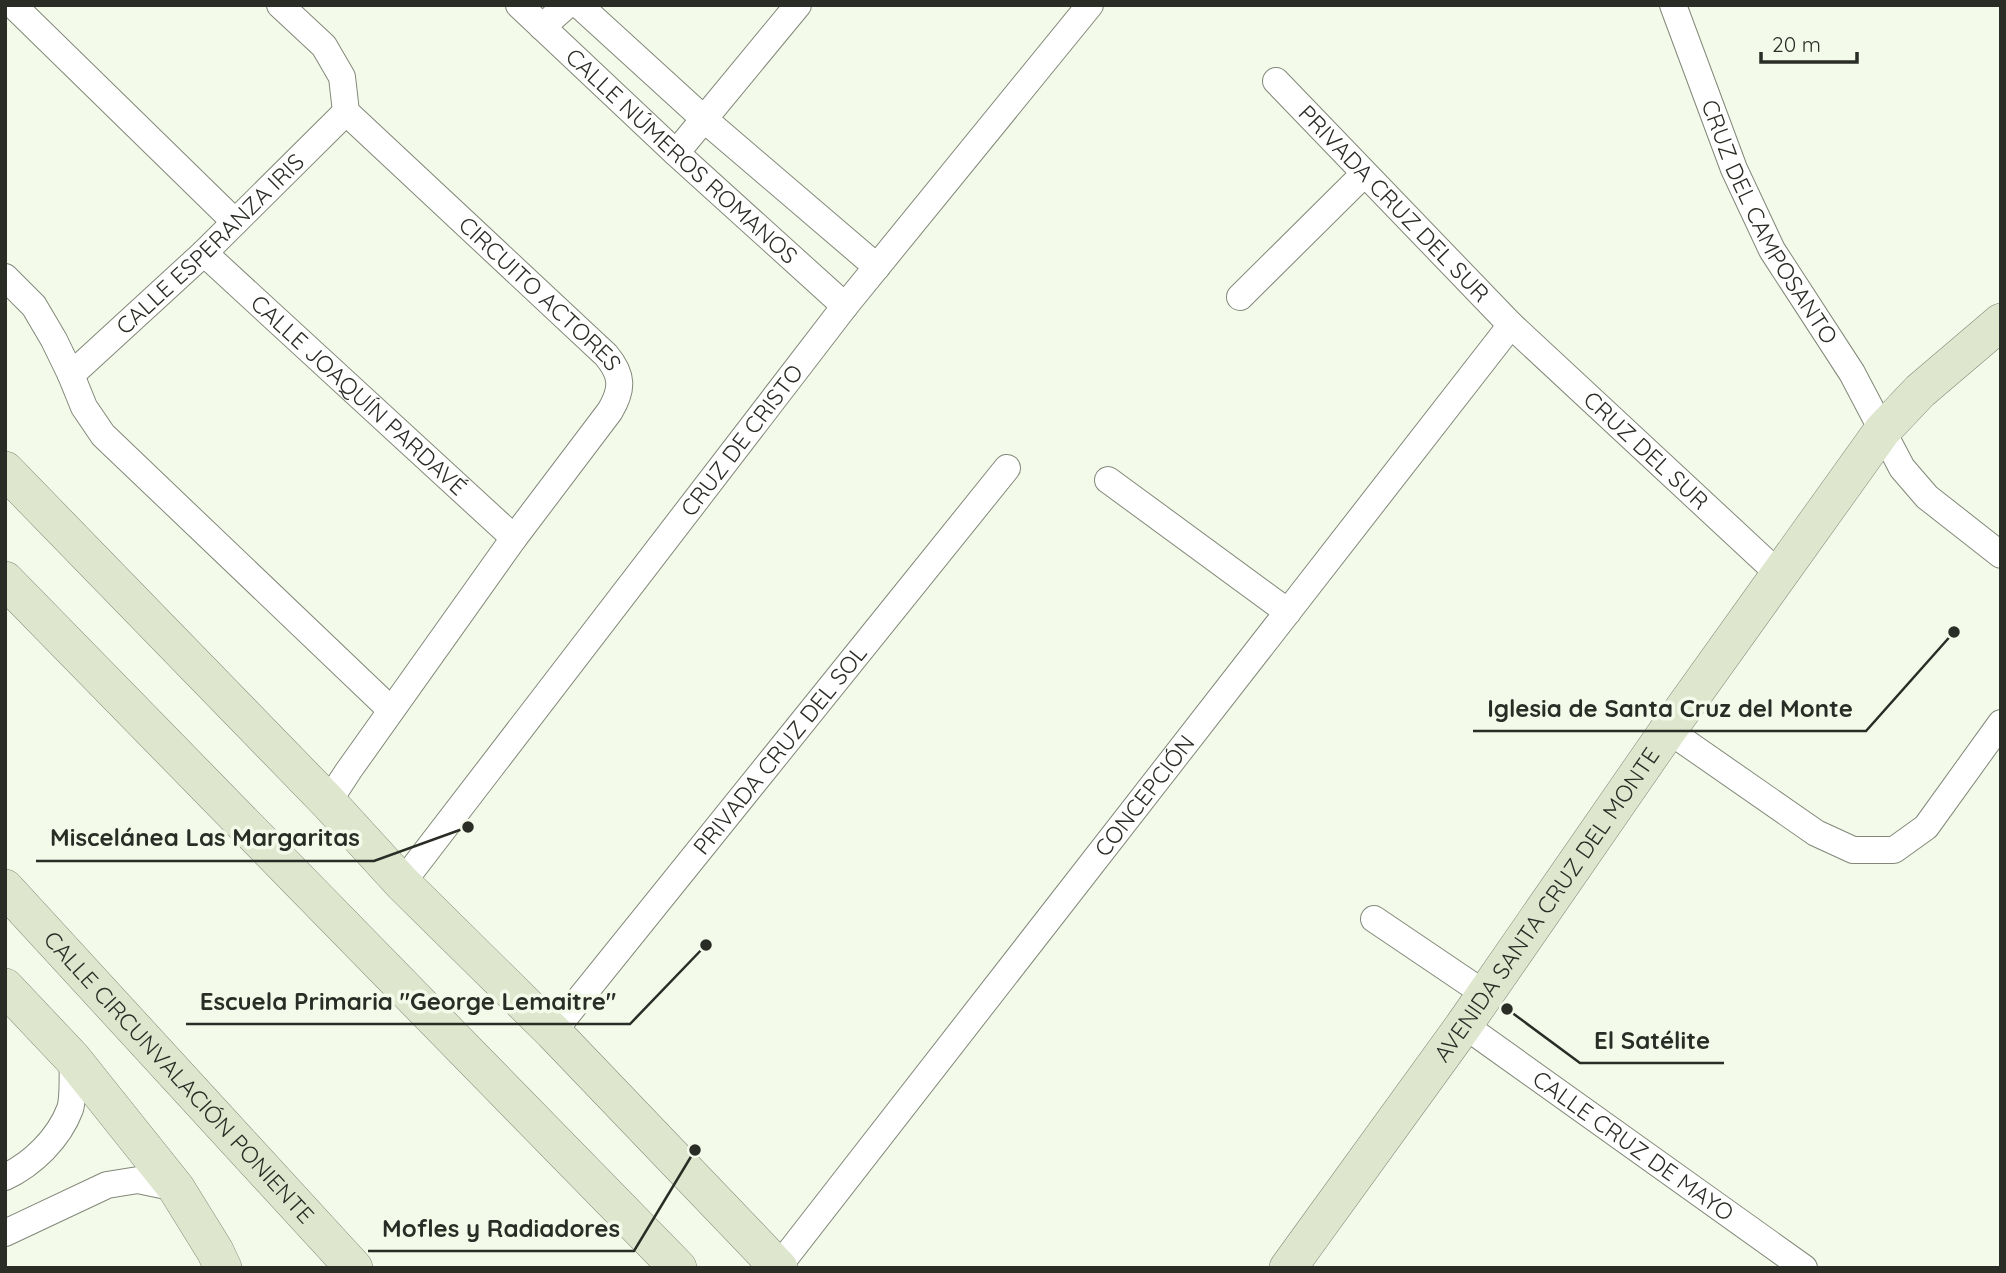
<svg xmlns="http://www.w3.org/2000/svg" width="2006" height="1273" font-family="Quicksand,sans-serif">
<rect width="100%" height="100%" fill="#f3fae9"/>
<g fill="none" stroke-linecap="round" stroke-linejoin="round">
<g stroke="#828879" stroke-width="28">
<g id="street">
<path d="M 13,5 L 235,222"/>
<path id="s1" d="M 280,5 L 324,46 L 342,77 L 346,112 L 606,355 C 623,375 623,389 610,411 L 514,538 L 349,770 L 328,802"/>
<path id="s2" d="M 519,5 L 676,153 L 845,306"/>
<path d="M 579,5 L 704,119 L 877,267"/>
<path id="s3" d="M 1673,5 L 1734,169 L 1772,250 L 1852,373 L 1902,468 L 1927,497 L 2001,555"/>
<path d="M 542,27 L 567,5"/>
<path id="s4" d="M 1276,81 L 1511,325 L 1780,575"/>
<path d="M 676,153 L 798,5"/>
<path id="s5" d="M 204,253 L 514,538"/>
<path d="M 5,277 L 34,306 L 54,340 L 71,375 L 84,407 L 103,435 L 391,710"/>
<path d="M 1240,297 L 1364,174"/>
<path id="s6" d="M 71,375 L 204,253 L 346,112"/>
<path d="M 1108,480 L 1288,612"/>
<path d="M 1668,730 L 1816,833 L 1853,850 L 1894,850 L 1926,827 L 2001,723"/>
<path id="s7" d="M 402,883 L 845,306 L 1090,5"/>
<path d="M 1374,919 L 1485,994"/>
<path id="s8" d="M 1464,1025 L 1804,1268"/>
<path id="s9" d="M 553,1032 L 1007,468"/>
<path d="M 5,1177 C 33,1164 59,1138 70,1109 C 74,1097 72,1073 73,1059"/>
<path d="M 5,1233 L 107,1185 L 138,1180 L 176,1188"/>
<path id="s10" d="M 778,1267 L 1511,325"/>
</g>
</g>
<g stroke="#828879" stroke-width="38">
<g id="secondary">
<path d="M 5,470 L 328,802 L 402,883 L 553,1032 L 779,1268"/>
<path d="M 5,580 L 678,1268"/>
<path id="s11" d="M 5,888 L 354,1268"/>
<path d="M 5,987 L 73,1059 L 176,1188 L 215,1251 L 223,1268"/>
<path id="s12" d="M 1288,1268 L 1464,1025 L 1668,730 L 1882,431 L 1920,391 L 2001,322"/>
</g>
</g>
<use href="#street" stroke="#fff" stroke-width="26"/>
<use href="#secondary" stroke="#dee7ce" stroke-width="37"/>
</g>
<g text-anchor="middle" stroke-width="7" stroke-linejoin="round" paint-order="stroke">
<g font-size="23" fill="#2a2d26" stroke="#f3fae9">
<text dy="8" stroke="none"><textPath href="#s2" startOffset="222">CALLE NÚMEROS ROMANOS</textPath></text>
<text dy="8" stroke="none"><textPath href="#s4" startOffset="170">PRIVADA CRUZ DEL SUR</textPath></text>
<text dy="8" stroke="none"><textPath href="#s3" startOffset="238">CRUZ DEL CAMPOSANTO</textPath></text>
<text dy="8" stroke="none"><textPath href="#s6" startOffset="191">CALLE ESPERANZA IRIS</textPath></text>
<text dy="8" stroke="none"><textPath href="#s1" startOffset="397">CIRCUITO ACTORES</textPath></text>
<text dy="8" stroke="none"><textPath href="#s5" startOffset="210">CALLE JOAQUÍN PARDAVÉ</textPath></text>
<text dy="8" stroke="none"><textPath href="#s7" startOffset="558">CRUZ DE CRISTO</textPath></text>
<text dy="8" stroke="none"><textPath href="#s4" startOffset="523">CRUZ DEL SUR</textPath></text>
<text dy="8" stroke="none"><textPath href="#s9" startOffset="362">PRIVADA CRUZ DEL SOL</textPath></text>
<text dy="8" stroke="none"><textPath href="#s10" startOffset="597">CONCEPCIÓN</textPath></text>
<text dy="8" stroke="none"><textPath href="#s12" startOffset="446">AVENIDA SANTA CRUZ DEL MONTE</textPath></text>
<text dy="8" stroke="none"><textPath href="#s11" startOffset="257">CALLE CIRCUNVALACIÓN PONIENTE</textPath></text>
<text dy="8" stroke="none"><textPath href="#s8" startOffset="208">CALLE CRUZ DE MAYO</textPath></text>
</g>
</g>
<path fill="none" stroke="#2a2d26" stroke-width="2.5" d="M1954 632L1866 731H1473M468 827L374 861H36M706 945L630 1024H186M1507 1009L1580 1063H1724M695 1150L634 1251H368"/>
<g fill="#2a2d26" stroke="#f3fae9" stroke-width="2.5">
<circle cx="1954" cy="632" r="7"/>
<circle cx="468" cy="827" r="7"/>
<circle cx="706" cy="945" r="7"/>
<circle cx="1507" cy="1009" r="7"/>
<circle cx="695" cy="1150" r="7"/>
</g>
<g font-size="24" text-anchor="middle" font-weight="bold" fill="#2a2d26" stroke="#f3fae9" stroke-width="7" stroke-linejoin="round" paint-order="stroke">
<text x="1670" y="717">Iglesia de Santa Cruz del Monte</text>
<text x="205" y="846">Miscelánea Las Margaritas</text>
<text x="408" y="1010">Escuela Primaria "George Lemaitre"</text>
<text x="1652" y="1049">El Satélite</text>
<text x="501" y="1237">Mofles y Radiadores</text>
</g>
<rect width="2006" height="1273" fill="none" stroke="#2a2d26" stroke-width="14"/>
<path d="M1761 52v10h96v-10" fill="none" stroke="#2a2d26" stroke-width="3.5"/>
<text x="1772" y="52" font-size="21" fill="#2a2d26" stroke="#f3fae9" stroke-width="5" paint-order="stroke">20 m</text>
</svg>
